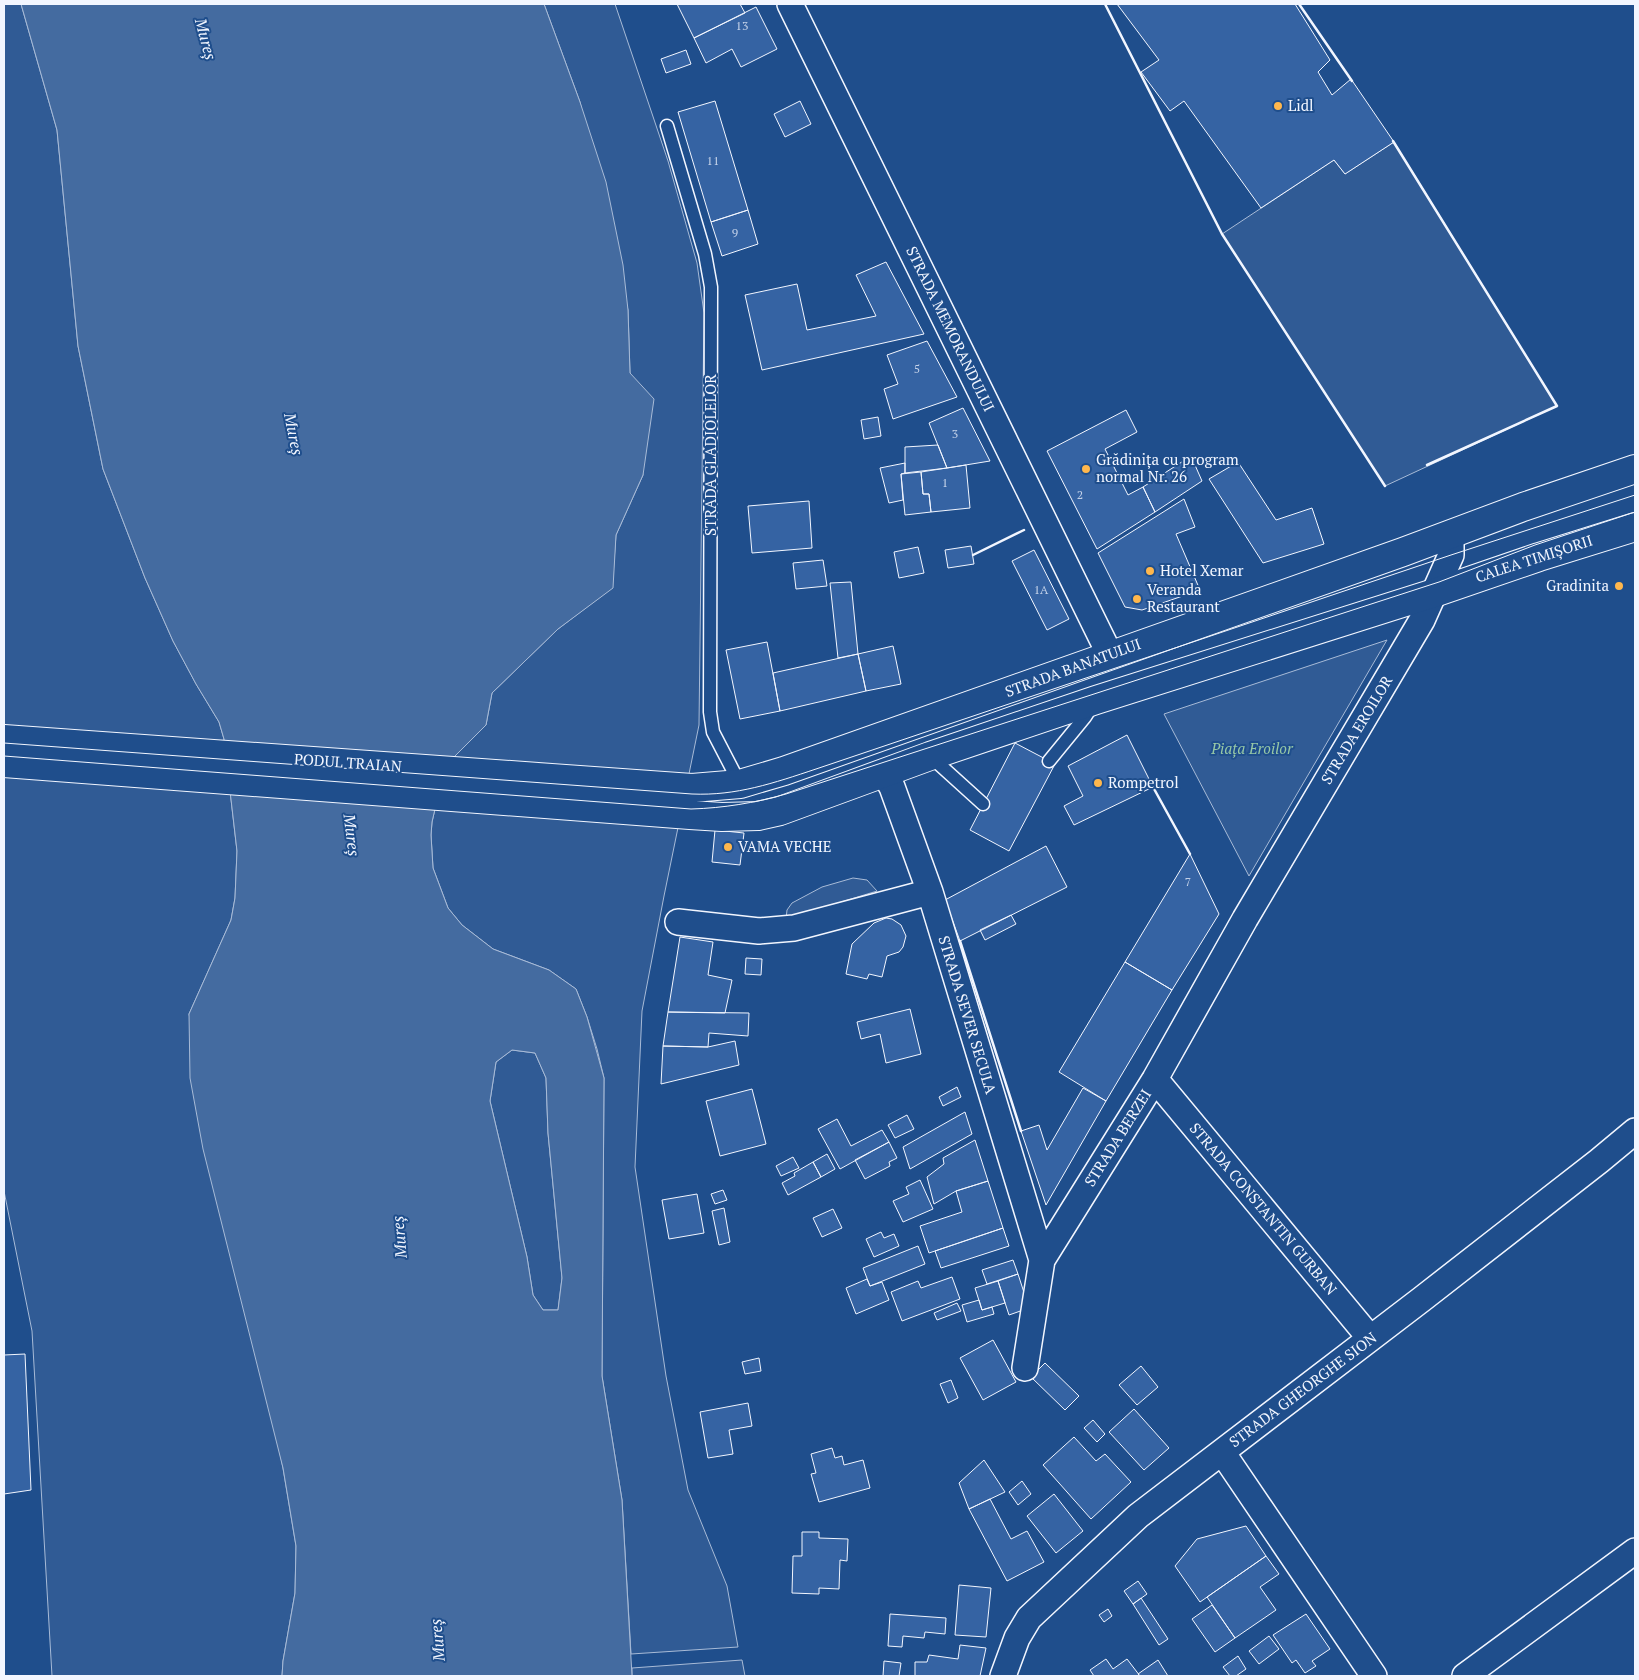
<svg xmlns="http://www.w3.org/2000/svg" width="1639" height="1680" font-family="'PT Serif',serif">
<rect width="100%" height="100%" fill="#1f4e8c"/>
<path fill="#305b95" stroke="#a8bbd7" d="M 4,4 L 21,4 L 57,130 L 78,346 L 103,469 L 145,578 L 173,641 L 196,684 L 219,722 L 224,739 L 237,851 L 235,898 L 231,920 L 189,1014 L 283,1468 L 296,1546 L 295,1593 L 283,1661 L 282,1676 L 52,1676 L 32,1331 L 4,1191 Z
M 544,4 L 615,4 L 668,161 L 697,263 L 704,313 L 699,725 L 664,896 L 642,1011 L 635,1167 L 666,1376 L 688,1490 L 727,1586 L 738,1647 L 631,1654 L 622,1500 L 602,1376 L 604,1078 L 597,1049 L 587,1017 L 576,989 L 549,970 L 493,949 L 462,925 L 448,908 L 433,868 L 431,835 L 432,822 L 445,766 L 486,725 L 492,693 L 558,629 L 612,588 L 616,535 L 643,475 L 630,373 L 628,310 L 580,102 Z
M 1394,142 L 1557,406 L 1385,486 L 1222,234 L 1334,160 L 1345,174 Z
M 1387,640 L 1249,876 L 1164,714 Z
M 853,878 L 867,880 L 877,891 L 786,919 L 787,910 L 792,903 L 822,887 Z
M 512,1050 L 535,1053 L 546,1078 L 548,1133 L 562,1278 L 558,1310 L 543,1310 L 533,1295 L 527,1257 L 490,1101 L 496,1062 Z
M 742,1660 L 745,1676 L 632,1676 L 632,1668 Z"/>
<path fill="#446ba0" stroke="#a8bbd7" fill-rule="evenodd" d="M 21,4 L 544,4 L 580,102 L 606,182 L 623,265 L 628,310 L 630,373 L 654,399 L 643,475 L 616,535 L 613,588 L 558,629 L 492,693 L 486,725 L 445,766 L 432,822 L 431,835 L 433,868 L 448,908 L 462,925 L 493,949 L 549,970 L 576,989 L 587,1017 L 604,1078 L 602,1376 L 622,1500 L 632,1676 L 282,1676 L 283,1661 L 295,1593 L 296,1546 L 283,1468 L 203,1149 L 190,1078 L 189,1014 L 231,920 L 235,898 L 237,851 L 224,739 L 219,722 L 196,684 L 173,641 L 145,578 L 103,469 L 78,346 L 57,130 ZM 512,1050 L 535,1053 L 546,1078 L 548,1133 L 562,1278 L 558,1310 L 543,1310 L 533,1295 L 527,1257 L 490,1101 L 496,1062 Z"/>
<path fill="#3563a3" stroke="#f2f6ff" d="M 677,4 L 740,4 L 745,13 L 694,38 Z
M 1117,4 L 1295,4 L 1330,60 L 1318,72 L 1332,95 L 1351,79 L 1394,142 L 1345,174 L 1334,160 L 1261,208 L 1184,101 L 1170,111 L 1141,72 L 1159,60 Z
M 756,7 L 777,49 L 741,67 L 732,49 L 706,63 L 694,38 Z
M 686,50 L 691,64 L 666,73 L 661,59 Z
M 715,101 L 748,210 L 711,222 L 678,112 Z
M 800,101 L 811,124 L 785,137 L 774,114 Z
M 748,210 L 758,244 L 722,256 L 711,222 Z
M 886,262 L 924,334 L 762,370 L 745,295 L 797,284 L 807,330 L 876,316 L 856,275 Z
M 927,341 L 957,397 L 893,419 L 884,389 L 898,384 L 887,355 Z
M 963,408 L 990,461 L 947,468 L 929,423 Z
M 1126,410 L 1137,432 L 1105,449 L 1128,495 L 1143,487 L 1155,512 L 1097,549 L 1047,451 Z
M 878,417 L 881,436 L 864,439 L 861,420 Z
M 938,445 L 947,468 L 905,473 L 905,447 Z
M 1191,456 L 1202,481 L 1155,512 L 1143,487 Z
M 1238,462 L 1276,520 L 1312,508 L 1324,544 L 1263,563 L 1209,479 Z
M 905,463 L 905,473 L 901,474 L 903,500 L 889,503 L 880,468 Z
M 966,465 L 970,508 L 931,512 L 929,494 L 923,494 L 921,472 Z
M 921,472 L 923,494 L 929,494 L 931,512 L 905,515 L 901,474 Z
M 1184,499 L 1195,527 L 1176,534 L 1200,590 L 1142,610 L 1125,607 L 1098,553 Z
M 809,501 L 812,548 L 752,553 L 748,506 Z
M 971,546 L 974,564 L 948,568 L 945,550 Z
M 918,547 L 924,573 L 899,578 L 894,552 Z
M 1034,550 L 1069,619 L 1047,630 L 1012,561 Z
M 823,560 L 827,586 L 796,589 L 793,563 Z
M 851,582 L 858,654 L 838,658 L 830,583 Z
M 767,642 L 780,711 L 740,719 L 726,650 Z
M 893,646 L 901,684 L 866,691 L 858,654 Z
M 858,654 L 866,691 L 780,711 L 773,673 Z
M 1127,735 L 1153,787 L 1074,825 L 1064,806 L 1083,796 L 1068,766 Z
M 1015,743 L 1055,764 L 1009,851 L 970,830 Z
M 715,830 L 744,833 L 740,865 L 712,862 Z
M 1046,846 L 1067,887 L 960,941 L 945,900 Z
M 1190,854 L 1219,914 L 1172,990 L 1125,962 Z
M 1011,915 L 1016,924 L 985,940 L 980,930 Z
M 886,918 L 892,919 L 901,925 L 906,936 L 903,947 L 899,952 L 887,956 L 882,977 L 869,974 L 867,979 L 846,974 L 852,944 L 874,923 Z
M 680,937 L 713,942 L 708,975 L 732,980 L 725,1013 L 668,1012 Z
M 746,958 L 762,959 L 761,975 L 745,974 Z
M 1125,962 L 1172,990 L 1106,1101 L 1059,1072 Z
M 910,1009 L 921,1054 L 886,1063 L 880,1034 L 861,1039 L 857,1022 Z
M 668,1012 L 749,1013 L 748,1036 L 709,1033 L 708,1047 L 663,1046 Z
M 735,1041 L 739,1065 L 661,1084 L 663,1046 L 708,1047 Z
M 957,1087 L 961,1097 L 943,1106 L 939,1097 Z
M 1083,1088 L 1106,1101 L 1046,1205 L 1021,1131 L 1039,1125 L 1047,1150 Z
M 752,1089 L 766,1144 L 720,1156 L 706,1101 Z
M 965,1112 L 972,1134 L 910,1169 L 903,1147 Z
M 907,1115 L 914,1129 L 895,1138 L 888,1125 Z
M 837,1119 L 851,1146 L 882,1130 L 889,1142 L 840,1169 L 818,1129 Z
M 975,1140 L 988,1181 L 956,1191 L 934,1204 L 927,1177 L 944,1164 L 943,1158 Z
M 889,1142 L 897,1158 L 889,1162 L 890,1166 L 865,1179 L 855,1160 Z
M 827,1154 L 835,1169 L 821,1177 L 813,1162 Z
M 793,1157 L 799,1168 L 781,1176 L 776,1166 Z
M 813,1162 L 821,1177 L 788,1195 L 782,1183 L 795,1176 L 794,1173 Z
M 920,1180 L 933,1209 L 903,1222 L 893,1201 L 909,1194 L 906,1187 Z
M 988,1181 L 1003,1228 L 929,1253 L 920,1226 L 962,1212 L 956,1191 Z
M 723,1190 L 727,1200 L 715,1204 L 711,1194 Z
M 697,1194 L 704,1233 L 669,1239 L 662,1200 Z
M 724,1208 L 730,1242 L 719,1245 L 712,1211 Z
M 833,1209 L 842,1228 L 822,1237 L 813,1218 Z
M 1003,1228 L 1009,1246 L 941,1268 L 935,1251 Z
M 881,1232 L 884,1238 L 894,1234 L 899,1246 L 874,1257 L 866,1239 Z
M 918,1246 L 925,1264 L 870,1286 L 863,1268 Z
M 1013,1260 L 1018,1274 L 987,1284 L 982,1270 Z
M 1018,1274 L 1029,1308 L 1009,1315 L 998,1281 Z
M 952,1277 L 960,1299 L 902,1321 L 891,1292 L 918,1281 L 921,1288 Z
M 867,1279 L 870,1286 L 882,1282 L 889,1300 L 856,1314 L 846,1288 Z
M 998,1281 L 1005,1303 L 982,1310 L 975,1288 Z
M 979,1300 L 982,1310 L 992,1307 L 994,1314 L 967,1322 L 962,1305 Z
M 957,1303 L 961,1311 L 937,1320 L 934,1313 Z
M 993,1340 L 1016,1382 L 983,1400 L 960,1358 Z
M 25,1354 L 31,1490 L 4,1494 L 4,1355 Z
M 759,1358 L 761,1371 L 745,1374 L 742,1362 Z
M 1045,1363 L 1079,1396 L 1065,1410 L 1031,1377 Z
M 1141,1366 L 1158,1387 L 1137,1405 L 1119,1385 Z
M 951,1380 L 958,1398 L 948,1403 L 940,1384 Z
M 748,1403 L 752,1426 L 729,1430 L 733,1454 L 708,1458 L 700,1412 Z
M 1134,1409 L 1169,1448 L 1144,1470 L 1109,1432 Z
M 1093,1420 L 1105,1434 L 1097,1442 L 1084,1428 Z
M 1074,1437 L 1096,1461 L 1105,1454 L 1131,1482 L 1091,1519 L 1043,1465 Z
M 832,1448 L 835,1458 L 842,1456 L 844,1465 L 863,1460 L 870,1488 L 819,1502 L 811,1474 L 816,1473 L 811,1454 Z
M 984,1460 L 1005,1492 L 969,1509 L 959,1483 Z
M 1022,1481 L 1031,1494 L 1018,1505 L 1009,1492 Z
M 1054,1494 L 1083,1531 L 1056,1553 L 1027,1516 Z
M 990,1499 L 1011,1539 L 1027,1531 L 1044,1562 L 1007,1581 L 969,1509 Z
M 1246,1526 L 1266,1556 L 1200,1602 L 1175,1566 L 1197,1539 Z
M 802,1532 L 819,1532 L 819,1538 L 848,1539 L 847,1561 L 840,1560 L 839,1589 L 819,1588 L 819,1594 L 792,1593 L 793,1556 L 802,1556 Z
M 1266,1556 L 1279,1574 L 1260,1587 L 1276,1610 L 1235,1638 L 1207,1597 Z
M 1138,1581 L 1147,1594 L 1133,1604 L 1124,1591 Z
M 959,1585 L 991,1588 L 986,1637 L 955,1635 Z
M 1141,1598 L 1168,1639 L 1159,1645 L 1133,1604 Z
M 1212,1605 L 1235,1638 L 1215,1652 L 1192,1619 Z
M 1108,1609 L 1112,1616 L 1104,1622 L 1099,1615 Z
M 890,1614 L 946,1618 L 945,1634 L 925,1632 L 924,1638 L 903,1636 L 902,1647 L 888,1646 Z
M 1306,1614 L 1330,1649 L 1312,1661 L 1316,1666 L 1305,1673 L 1296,1660 L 1292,1663 L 1273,1635 Z
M 1269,1636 L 1279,1649 L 1259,1664 L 1249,1651 Z
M 960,1645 L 986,1648 L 980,1676 L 915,1676 L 915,1662 L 927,1662 L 929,1655 L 958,1659 Z
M 1238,1656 L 1246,1669 L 1236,1676 L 1230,1676 L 1223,1667 Z
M 1106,1659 L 1113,1669 L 1127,1659 L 1140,1676 L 1094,1676 L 1090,1670 Z
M 1158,1660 L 1168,1676 L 1140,1676 L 1138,1674 Z
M 884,1661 L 901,1663 L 899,1676 L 883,1676 Z"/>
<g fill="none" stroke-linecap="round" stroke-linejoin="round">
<g stroke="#f2f6ff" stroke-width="15">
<path id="service" d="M 667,126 L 705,254 L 711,287 L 710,712 L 713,732 L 740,784
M 930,756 L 983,804
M 1049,761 L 1085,717 L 1092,706"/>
</g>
<g stroke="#f2f6ff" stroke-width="28">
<path id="minor" d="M 790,4 L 1110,655
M 884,773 L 892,787 L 930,892 L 1042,1260
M 678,922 L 759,931 L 794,928 L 930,892
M 1155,1079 L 1370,1338
M 1025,1368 L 1042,1260 L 1155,1079 L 1245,919 L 1422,620 L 1451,555 L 1451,535
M 1222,1452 L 1374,1676
M 1003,1676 L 1017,1638 L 1029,1618 L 1138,1516 L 1422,1299 L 1599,1161 L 1635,1131
M 1465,1676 L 1635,1551"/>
</g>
<g stroke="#f2f6ff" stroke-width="30">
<path id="primary" d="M 4,739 L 692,788 L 740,784 L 784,771 L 1403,552 L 1523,507 L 1635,469
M 4,763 L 690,815 L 722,817 L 758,816 L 780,811 L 930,756 L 1096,700 L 1434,593 L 1539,557 L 1635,527"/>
</g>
<use href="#service" stroke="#1f4e8c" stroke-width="12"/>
<use href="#minor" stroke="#1f4e8c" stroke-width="25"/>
<use href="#primary" stroke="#1f4e8c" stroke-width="28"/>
<path stroke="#f2f6ff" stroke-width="1" d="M 4,743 L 692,794 C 736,796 774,783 816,769 L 1451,555 L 1635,495
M 4,756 L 691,809 C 724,808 754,803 786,794 L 1439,582 L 1535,545 L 1635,512"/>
<path stroke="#f2f6ff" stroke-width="2.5" d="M 1105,4 L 1222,234 L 1385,486
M 1299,4 L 1352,81
M 1393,141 L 1557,406 L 1427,465
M 973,555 L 1024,530
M 1153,787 L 1190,854
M 960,941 L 1021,1131"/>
</g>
<g fill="#ffb74d" stroke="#1f4e8c" stroke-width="2">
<circle cx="1278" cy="106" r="5"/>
<circle cx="1086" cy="469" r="5"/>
<circle cx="1150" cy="571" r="5"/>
<circle cx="1619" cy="586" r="5"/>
<circle cx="1137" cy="599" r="5"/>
<circle cx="1098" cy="783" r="5"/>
<circle cx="728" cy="847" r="5"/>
</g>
<g text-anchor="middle" stroke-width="4" stroke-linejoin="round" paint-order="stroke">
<g font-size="12" fill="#c3d1e8">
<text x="742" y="30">13</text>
<text x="713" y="165">11</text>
<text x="735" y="237">9</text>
<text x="917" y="373">5</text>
<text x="955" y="438">3</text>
<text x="945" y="487">1</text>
<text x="1080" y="499">2</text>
<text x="1041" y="594">1A</text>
<text x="1188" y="886">7</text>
</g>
<g font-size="15" fill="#f2f6ff" stroke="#1f4e8c" text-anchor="start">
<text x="1288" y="111">Lidl</text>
<text x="1096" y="465">Grădinița cu program<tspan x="1096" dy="17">normal Nr. 26</tspan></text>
<text x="1160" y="576">Hotel Xemar</text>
<text x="1609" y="591" text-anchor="end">Gradinita</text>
<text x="1147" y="595">Veranda<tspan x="1147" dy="17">Restaurant</tspan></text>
<text x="1108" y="788">Rompetrol</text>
<text x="738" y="852">VAMA VECHE</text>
</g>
<g font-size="15" fill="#f2f6ff" stroke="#1f4e8c">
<text transform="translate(950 329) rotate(64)" y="5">STRADA MEMORANDULUI</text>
<text transform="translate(711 455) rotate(-90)" y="5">STRADA GLADIOLELOR</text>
<text transform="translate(1534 559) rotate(-18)" y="5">CALEA TIMIȘORII</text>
<text transform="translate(1073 668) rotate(-20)" y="5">STRADA BANATULUI</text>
<text transform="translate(1357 730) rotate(-59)" y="5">STRADA EROILOR</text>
<text transform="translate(348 763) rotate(4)" y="5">PODUL TRAIAN</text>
<text transform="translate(967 1015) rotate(73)" y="5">STRADA SEVER SECULA</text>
<text transform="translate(1118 1138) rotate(-58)" y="5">STRADA BERZEI</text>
<text transform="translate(1263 1209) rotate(50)" y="5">STRADA CONSTANTIN GURBAN</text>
<text transform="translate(1303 1390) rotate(-37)" y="5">STRADA GHEORGHE SION</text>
</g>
<g font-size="15" font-style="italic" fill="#97c8a6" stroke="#1f4e8c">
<text x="1252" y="754">Piața Eroilor</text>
</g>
<g font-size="16" font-style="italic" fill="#f2f6ff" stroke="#1f4e8c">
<text transform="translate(206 39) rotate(75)" y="6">Mureș</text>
<text transform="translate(294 434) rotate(79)" y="6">Mureș</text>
<text transform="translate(352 835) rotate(83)" y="6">Mureș</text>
<text transform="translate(399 1237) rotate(-95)" y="6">Mureș</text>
<text transform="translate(437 1640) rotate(-95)" y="6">Mureș</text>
</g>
</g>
<rect width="1639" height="1680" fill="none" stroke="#f2f6ff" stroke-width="10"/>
</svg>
